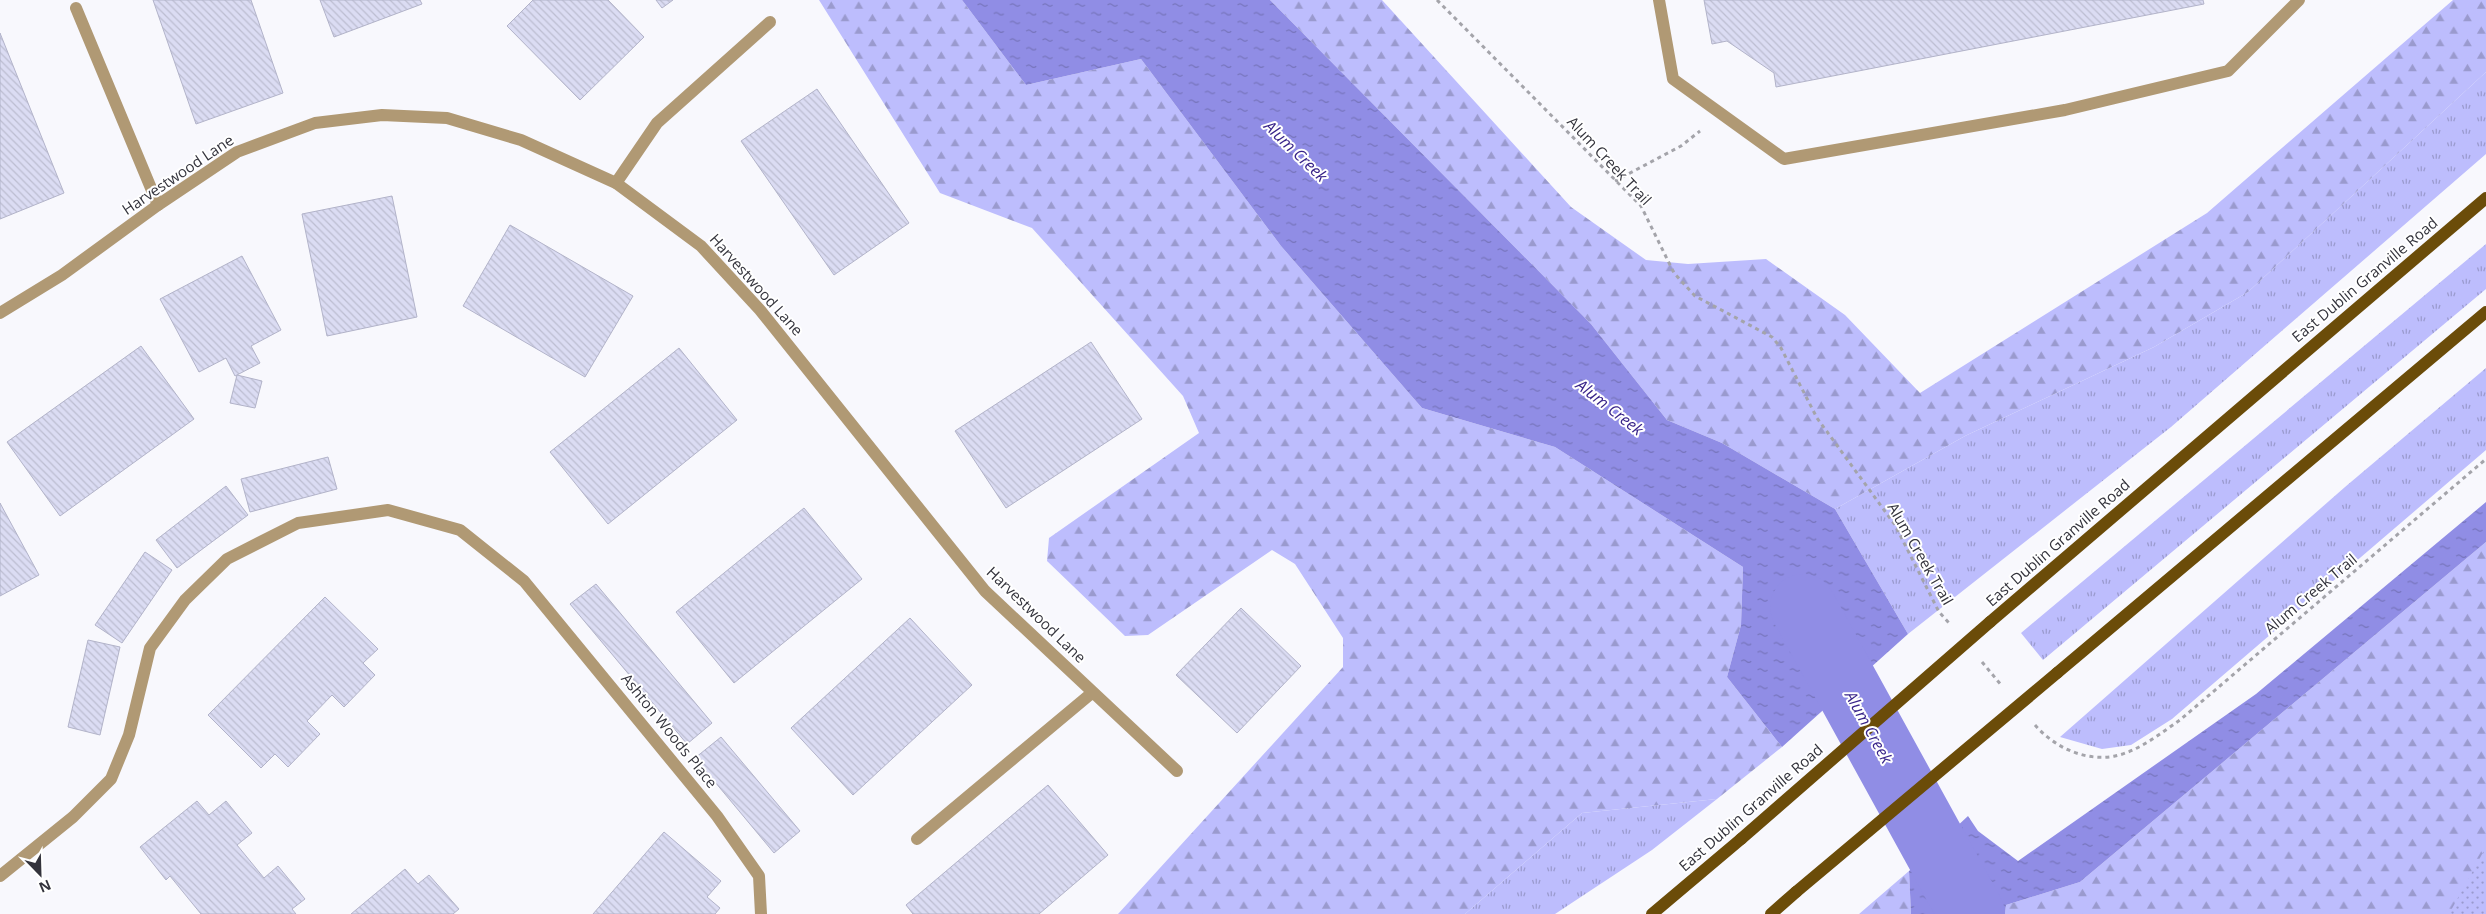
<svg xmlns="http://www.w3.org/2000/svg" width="2486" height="914" font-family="'Open Sans',sans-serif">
<defs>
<pattern id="grass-tufts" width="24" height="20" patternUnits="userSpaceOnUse" patternTransform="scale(1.25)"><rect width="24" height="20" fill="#bdbdfd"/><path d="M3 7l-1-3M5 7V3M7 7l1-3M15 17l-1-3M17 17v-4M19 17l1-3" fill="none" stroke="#9a9ace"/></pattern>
<pattern id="forest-firs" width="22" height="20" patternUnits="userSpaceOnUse" patternTransform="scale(1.25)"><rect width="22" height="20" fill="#bdbdfd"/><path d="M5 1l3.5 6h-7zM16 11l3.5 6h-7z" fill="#9a9ace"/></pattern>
<pattern id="park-dots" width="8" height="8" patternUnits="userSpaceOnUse" patternTransform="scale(1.25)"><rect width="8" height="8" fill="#bdbdfd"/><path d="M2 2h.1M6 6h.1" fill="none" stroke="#9a9ace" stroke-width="1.8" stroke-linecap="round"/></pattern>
<pattern id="water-ripples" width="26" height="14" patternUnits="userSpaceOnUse" patternTransform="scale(1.25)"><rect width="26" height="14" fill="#908de5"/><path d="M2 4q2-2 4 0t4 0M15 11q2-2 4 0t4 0" fill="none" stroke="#7674bb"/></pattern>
<pattern id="building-back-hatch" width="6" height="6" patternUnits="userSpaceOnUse" patternTransform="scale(1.25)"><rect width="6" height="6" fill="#dbdcf3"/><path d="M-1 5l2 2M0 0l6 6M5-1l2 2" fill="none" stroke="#bcbdd1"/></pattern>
</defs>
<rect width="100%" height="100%" fill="#f8f8fd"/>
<path fill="url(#grass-tufts)" d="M 2486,72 L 2486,154 L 2171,427 L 1908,634 L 1835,509 L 1965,436 L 2154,347 L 2248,292 Z
M 2486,244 L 2486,289 L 2043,660 L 2021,633 Z
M 2486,368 L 2486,450 L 2172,719 L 2131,745 L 2102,749 L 2060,737 L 2345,487 Z
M 1717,799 L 1652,850 L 1555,914 L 1465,914 L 1582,813 Z"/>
<path fill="url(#forest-firs)" d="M 819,0 L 962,0 L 1026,85 L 1141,59 L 1281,246 L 1422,408 L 1555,447 L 1743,567 L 1741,625 L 1727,677 L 1782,747 L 1717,799 L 1582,813 L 1465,914 L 1118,914 L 1343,667 L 1343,638 L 1295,564 L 1272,550 L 1148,635 L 1125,636 L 1047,561 L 1049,538 L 1199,433 L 1183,396 L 1032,228 L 940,193 Z
M 1270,0 L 1382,0 L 1571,207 L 1646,260 L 1688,264 L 1766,259 L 1845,315 L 1920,393 L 2207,213 L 2453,0 L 2486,0 L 2486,72 L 2248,292 L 2154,347 L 1965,436 L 1835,509 L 1722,443 L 1667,420 L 1591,324 Z
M 2486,542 L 2486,914 L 2005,914 L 2006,905 L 2080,882 Z
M 1909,871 L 1911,914 L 1859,914 Z"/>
<path fill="url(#park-dots)" d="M 2486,847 L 2486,914 L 2449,914 Z"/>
<path fill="url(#water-ripples)" d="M 962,0 L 1270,0 L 1591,324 L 1667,420 L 1722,443 L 1835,509 L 1908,634 L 1782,747 L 1727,677 L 1741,625 L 1743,567 L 1555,447 L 1422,408 L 1281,246 L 1141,59 L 1026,85 Z
M 2486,502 L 2486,542 L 2080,882 L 2006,905 L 2005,914 L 1911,914 L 1909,871 L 1968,816 L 1978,831 L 2018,861 L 2256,694 Z"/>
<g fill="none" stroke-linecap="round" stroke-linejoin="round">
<path stroke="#908de5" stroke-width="66" d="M 1803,607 L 1972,914"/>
</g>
<path fill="url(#building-back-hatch)" stroke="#b2b3c9" d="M 153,0 L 251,0 L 283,93 L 196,124 Z
M 320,0 L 420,0 L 422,4 L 334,37 Z
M 533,0 L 608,0 L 644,37 L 580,100 L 507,26 Z
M 656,0 L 673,0 L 662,8 Z
M 1704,0 L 2203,0 L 2204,4 L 1776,87 L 1774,73 L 1727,41 L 1712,44 Z
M 0,33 L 64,193 L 0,219 Z
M 817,89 L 909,223 L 834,275 L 741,141 Z
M 392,196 L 417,317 L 327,336 L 302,214 Z
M 510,225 L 633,296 L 585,377 L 463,306 Z
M 242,256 L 281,330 L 251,346 L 260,363 L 235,376 L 226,358 L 199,372 L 160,299 Z
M 1091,342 L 1142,419 L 1006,508 L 955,431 Z
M 141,346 L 194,419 L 60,516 L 7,442 Z
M 679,348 L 737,420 L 608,524 L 550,452 Z
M 237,375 L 262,381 L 255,408 L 230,403 Z
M 328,457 L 337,489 L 250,512 L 241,479 Z
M 226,486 L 248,515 L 177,568 L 156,540 Z
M 0,503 L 39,575 L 0,596 Z
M 804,508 L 862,579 L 734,683 L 676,612 Z
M 145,552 L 172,570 L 122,643 L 95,625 Z
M 596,584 L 712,723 L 687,744 L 570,604 Z
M 325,597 L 378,649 L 363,663 L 375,675 L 344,707 L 332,695 L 307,721 L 320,734 L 288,767 L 275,754 L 261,768 L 208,715 Z
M 1241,608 L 1301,666 L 1237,733 L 1176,675 Z
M 910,618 L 972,685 L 853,795 L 791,728 Z
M 88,640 L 120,647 L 100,735 L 68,727 Z
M 721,737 L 800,831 L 774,853 L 695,758 Z
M 1048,785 L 1108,855 L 1039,914 L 913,914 L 906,905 Z
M 197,801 L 209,815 L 226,801 L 252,833 L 237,845 L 264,878 L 278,866 L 305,899 L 292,909 L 296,914 L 201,914 L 170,876 L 166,880 L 140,847 Z
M 664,832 L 721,881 L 707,897 L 720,908 L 715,914 L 593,914 Z
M 405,869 L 418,884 L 429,875 L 459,909 L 453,914 L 351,914 Z"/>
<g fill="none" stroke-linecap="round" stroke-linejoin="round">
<path stroke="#a4a4aa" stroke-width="3" stroke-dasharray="4 4" stroke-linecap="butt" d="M 1437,0 L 1641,206 L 1674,273 L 1695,296 L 1772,337 L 1781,348 L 1817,418 L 1895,525 L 1939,612 L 1949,623
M 1615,181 L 1681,146 L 1700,131
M 1982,662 L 2002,686
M 2035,725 C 2054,747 2085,762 2115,756 C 2139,751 2161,733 2180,720 L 2486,459"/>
<path stroke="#b09974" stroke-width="12" d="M 1659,0 L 1673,79 L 1784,159 L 2065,110 L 2228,71 L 2299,0
M 76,8 L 158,205
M 616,183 L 657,123 L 770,22"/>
<path stroke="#b09974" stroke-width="12" d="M 0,313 L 62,275 L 158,205 L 237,152 L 315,123 L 382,115 L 447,118 L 521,140 L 616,183 L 701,246 L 760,310 L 985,591 L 1177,771
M 917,839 L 1093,692
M 0,876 L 73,817 L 111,779 L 129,735 L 150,648 L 185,600 L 227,559 L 298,523 L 388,510 L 460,530 L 524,581 L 717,816 L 759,876 L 761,914"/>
<path stroke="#6b4c09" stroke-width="12" d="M 1990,622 L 2486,198
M 2057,673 L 2486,312
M 1652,914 L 1741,839
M 1771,914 L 1796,892"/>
<path stroke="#6b4c09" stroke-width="12" d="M 1741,839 L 1990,622
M 1796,892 L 2057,673"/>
</g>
<g text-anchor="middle" stroke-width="4" stroke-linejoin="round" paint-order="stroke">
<g font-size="15" fill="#33333c" stroke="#fff">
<text transform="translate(1609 161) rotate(47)" y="5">Alum Creek Trail</text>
<text transform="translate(178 175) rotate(-34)" y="5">Harvestwood Lane</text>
<text transform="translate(2365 280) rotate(-40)" y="5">East Dublin Granville Road</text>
<text transform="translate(756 285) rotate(48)" y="5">Harvestwood Lane</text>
<text transform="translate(2058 543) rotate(-41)" y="5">East Dublin Granville Road</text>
<text transform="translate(1920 554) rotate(60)" y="5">Alum Creek Trail</text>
<text transform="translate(2311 594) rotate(-40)" y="5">Alum Creek Trail</text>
<text transform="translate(1036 615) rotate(44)" y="5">Harvestwood Lane</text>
<text transform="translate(669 731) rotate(51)" y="5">Ashton Woods Place</text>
<text transform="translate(1751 808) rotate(-41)" y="5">East Dublin Granville Road</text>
</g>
<g font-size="16" font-style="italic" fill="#382489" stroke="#fff">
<text transform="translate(1296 151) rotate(44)" y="6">Alum Creek</text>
<text transform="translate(1610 407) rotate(38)" y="6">Alum Creek</text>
<text transform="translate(1869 727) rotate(61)" y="6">Alum Creek</text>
</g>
</g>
<g transform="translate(40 874) rotate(157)" stroke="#ffffff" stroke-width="4" paint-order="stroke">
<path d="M0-4L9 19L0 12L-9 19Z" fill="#33333c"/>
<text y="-8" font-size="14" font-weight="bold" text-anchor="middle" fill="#33333c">N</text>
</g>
</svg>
